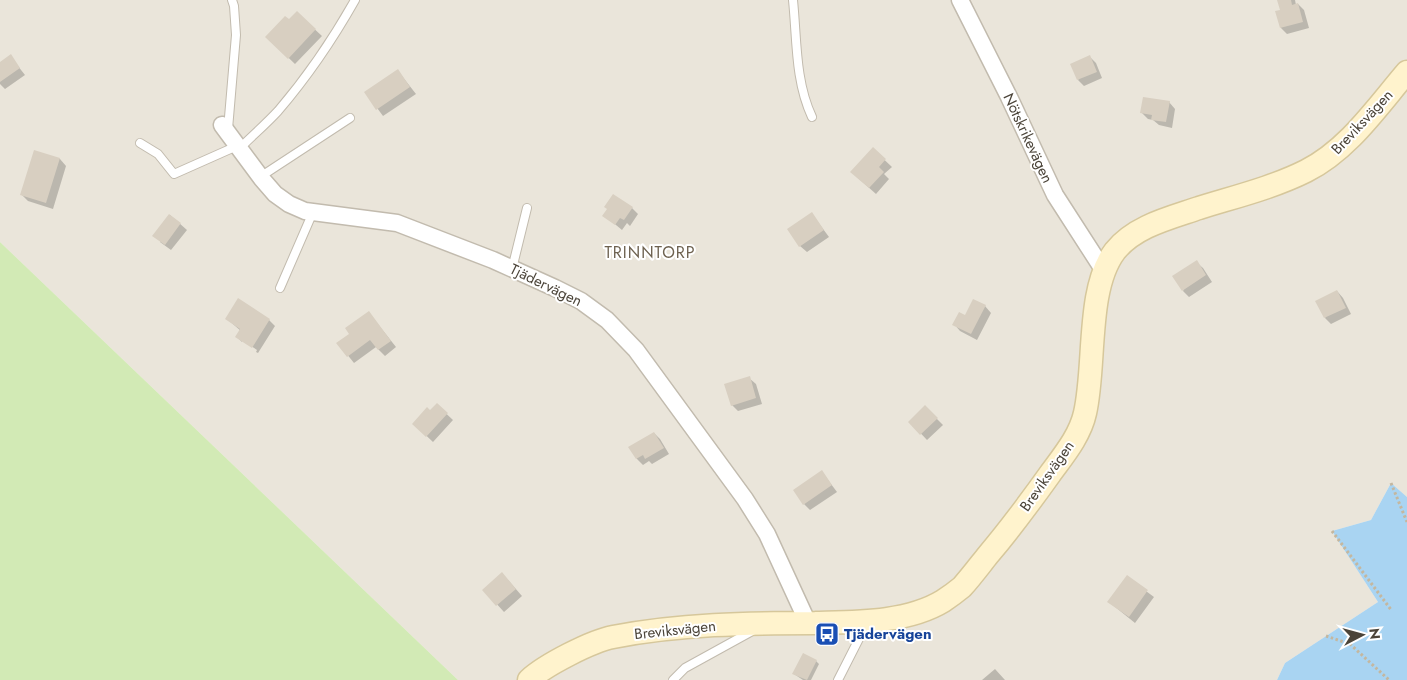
<svg xmlns="http://www.w3.org/2000/svg" width="1407" height="680" font-family="Jost,sans-serif">
<rect width="100%" height="100%" fill="#f6f3ec"/>
<path fill="#eae5da" d="M 0,0 L 1407,0 L 1407,497 L 1391,483 L 1371,520 L 1332,531 L 1378,602 L 1285,663 L 1277,680 L 458,680 L 0,242 Z"/>
<path fill="#d2eab5" d="M 0,242 L 458,680 L 0,680 Z"/>
<path fill="#a9d4f2" d="M 1391,483 L 1407,497 L 1407,680 L 1277,680 L 1285,663 L 1378,602 L 1332,531 L 1371,520 Z"/>
<path fill="#0003" d="M 1278,0 L 1295,0 L 1296,5 L 1298,4 L 1304,10 L 1309,28 L 1287,34 L 1281,28 L 1281,11 Z
M 297,13 L 322,36 L 295,64 L 267,37 L 289,21 Z
M 10,56 L 25,75 L 5,89 L 0,84 L 0,63 Z
M 1090,57 L 1096,63 L 1102,78 L 1084,86 L 1078,80 Z
M 398,71 L 416,94 L 383,116 L 366,93 Z
M 1169,102 L 1175,109 L 1172,128 L 1159,125 L 1153,120 L 1148,119 L 1142,113 Z
M 873,149 L 892,167 L 884,174 L 889,179 L 876,194 L 858,178 Z
M 35,152 L 60,159 L 66,166 L 53,209 L 28,201 L 22,195 Z
M 632,208 L 638,214 L 630,226 L 627,223 L 622,230 L 604,215 Z
M 812,214 L 829,237 L 807,252 L 800,246 Z
M 170,215 L 187,230 L 171,250 L 160,242 Z
M 1196,262 L 1203,268 L 1212,282 L 1189,297 L 1183,291 Z
M 1337,291 L 1343,298 L 1351,314 L 1331,324 L 1325,318 Z
M 985,306 L 991,313 L 977,340 L 960,331 L 954,324 Z
M 369,313 L 396,347 L 385,356 L 376,347 L 354,363 L 338,343 L 351,334 Z
M 227,319 L 269,320 L 275,326 L 258,353 L 256,352 L 257,350 L 242,340 L 242,342 L 237,337 L 241,331 Z
M 749,378 L 756,384 L 762,404 L 738,411 L 732,405 Z
M 437,405 L 453,420 L 433,442 L 414,424 L 430,412 Z
M 925,407 L 943,425 L 927,440 L 910,422 Z
M 654,433 L 660,439 L 669,454 L 652,464 L 649,461 L 643,465 L 637,459 L 630,447 Z
M 822,472 L 837,492 L 810,510 L 804,504 Z
M 1127,577 L 1154,597 L 1135,623 L 1109,602 Z
M 508,580 L 522,596 L 504,612 L 484,590 Z
M 816,661 L 819,664 L 811,680 L 803,680 L 794,674 Z
M 995,669 L 1005,680 L 982,680 Z"/>
<path fill="#d8cfc1" d="M 1277,0 L 1291,0 L 1292,5 L 1298,3 L 1303,22 L 1280,28 L 1275,11 L 1280,10 Z
M 297,11 L 316,29 L 288,59 L 265,37 L 285,16 L 289,19 Z
M 11,54 L 20,68 L 0,82 L 0,62 Z
M 1090,55 L 1097,72 L 1077,80 L 1070,64 Z
M 398,69 L 410,87 L 376,110 L 364,92 Z
M 1143,97 L 1170,101 L 1166,122 L 1151,120 L 1152,115 L 1140,113 Z
M 873,147 L 886,159 L 879,167 L 884,172 L 869,188 L 850,172 Z
M 34,150 L 60,158 L 46,203 L 20,195 Z
M 613,194 L 633,207 L 624,220 L 620,218 L 615,225 L 602,216 L 607,209 L 604,207 Z
M 812,212 L 824,230 L 799,247 L 787,229 Z
M 169,214 L 181,223 L 165,245 L 152,236 Z
M 1197,260 L 1206,275 L 1182,291 L 1172,276 Z
M 1337,290 L 1346,308 L 1324,318 L 1315,301 Z
M 238,298 L 270,319 L 252,348 L 235,337 L 240,329 L 225,319 Z
M 973,299 L 986,305 L 971,334 L 952,325 L 959,312 L 965,315 Z
M 369,311 L 391,341 L 378,350 L 370,340 L 347,357 L 336,343 L 349,334 L 345,328 Z
M 750,376 L 756,398 L 731,406 L 724,384 Z
M 437,403 L 448,413 L 426,437 L 412,424 L 427,407 L 430,410 Z
M 925,405 L 938,418 L 920,435 L 908,422 Z
M 654,432 L 664,448 L 645,459 L 643,455 L 636,459 L 628,447 Z
M 822,470 L 832,485 L 803,505 L 793,490 Z
M 502,572 L 516,589 L 496,606 L 482,590 Z
M 1127,575 L 1148,590 L 1129,617 L 1107,602 Z
M 803,653 L 817,660 L 807,680 L 792,674 Z"/>
<g fill="none" stroke-linecap="round" stroke-linejoin="round">
<g stroke="#c2bbae" stroke-width="10">
<path id="lane" d="M 793,0 C 797,39 795,81 812,117
M 228,129 L 236,35 L 234,6 L 232,0
M 140,143 L 158,154 L 174,174 L 237,146
M 239,149 C 252,136 266,124 278,111 C 308,76 333,39 355,0
M 260,177 L 350,118
M 512,269 L 527,208
M 280,288 L 313,212
M 673,680 L 685,668 L 754,630
M 838,680 L 866,625"/>
</g>
<g stroke="#c2bbae" stroke-width="19">
<path id="street" d="M 960,0 L 1009,97 L 1055,195 L 1104,271
M 222,125 L 262,179 L 275,194 L 289,204 L 305,211 L 397,223 L 493,260 L 555,288 L 581,301 L 607,320 L 636,350 L 745,499 L 767,534 L 808,623"/>
</g>
<g stroke="#d6c79b" stroke-width="25">
<path id="secondary" d="M 529,680 C 545,665 592,641 613,637 C 679,624 748,623 815,623 C 855,622 907,623 943,601 C 949,597 956,592 962,587 C 971,577 980,565 988,555 C 1010,529 1030,502 1050,474 C 1063,456 1080,436 1085,413 C 1096,366 1086,289 1115,251 C 1135,226 1170,218 1199,208 C 1234,197 1272,188 1306,171 C 1348,150 1377,107 1407,72"/>
</g>
<path stroke="#c4b79f" stroke-width="3" stroke-dasharray="2.5 2.5" stroke-linecap="butt" d="M 1391,483 L 1407,522
M 1332,531 L 1392,611
M 1326,636 L 1350,644 L 1389,680"/>
<use href="#lane" stroke="#fff" stroke-width="8"/>
<use href="#street" stroke="#fff" stroke-width="16"/>
<use href="#secondary" stroke="#fff3cd" stroke-width="22"/>
</g>
<defs>
<g id="bus-square" transform="scale(1.25)"><rect x="-9" y="-9" width="18" height="18" rx="4" fill="#1a4fb4" stroke="#fff"/><path d="M-5-6H5V4H4V6H2V4H-2V6H-4V4H-5ZM-3.5-4V0h7V-4ZM-3.5 1.2v1.5H-2V1.2ZM2 1.2v1.5H3.5V1.2Z" fill="#fff"/></g>
</defs>
<g fill-rule="evenodd">
<use href="#bus-square" x="827" y="634"/>
</g>
<g text-anchor="middle" stroke-width="4" stroke-linejoin="round" paint-order="stroke">
<g font-size="15" fill="#4b4439" stroke="#fff">
<text transform="translate(1362 122) rotate(-47)" y="5">Breviksvägen</text>
<text transform="translate(1028 138) rotate(65)" y="5">Nötskrikevägen</text>
<text transform="translate(546 285) rotate(26)" y="5">Tjädervägen</text>
<text transform="translate(1047 476) rotate(-55)" y="5">Breviksvägen</text>
<text transform="translate(675 630) rotate(-6)" y="5">Breviksvägen</text>
</g>
<g font-size="15" font-weight="bold" fill="#164399" stroke="#fff" text-anchor="start">
<text x="844" y="639">Tjädervägen</text>
</g>
<g font-size="16" letter-spacing="1" fill="#6e6250" stroke="#fff">
<text x="650" y="258">TRINNTORP</text>
</g>
</g>
<g transform="translate(1362 635) rotate(84)" stroke="#ffffff" stroke-width="4" paint-order="stroke">
<path d="M0-4L9 19L0 12L-9 19Z" fill="#4b4439"/>
<text y="-8" font-size="14" font-weight="bold" text-anchor="middle" fill="#4b4439">N</text>
</g>
</svg>
